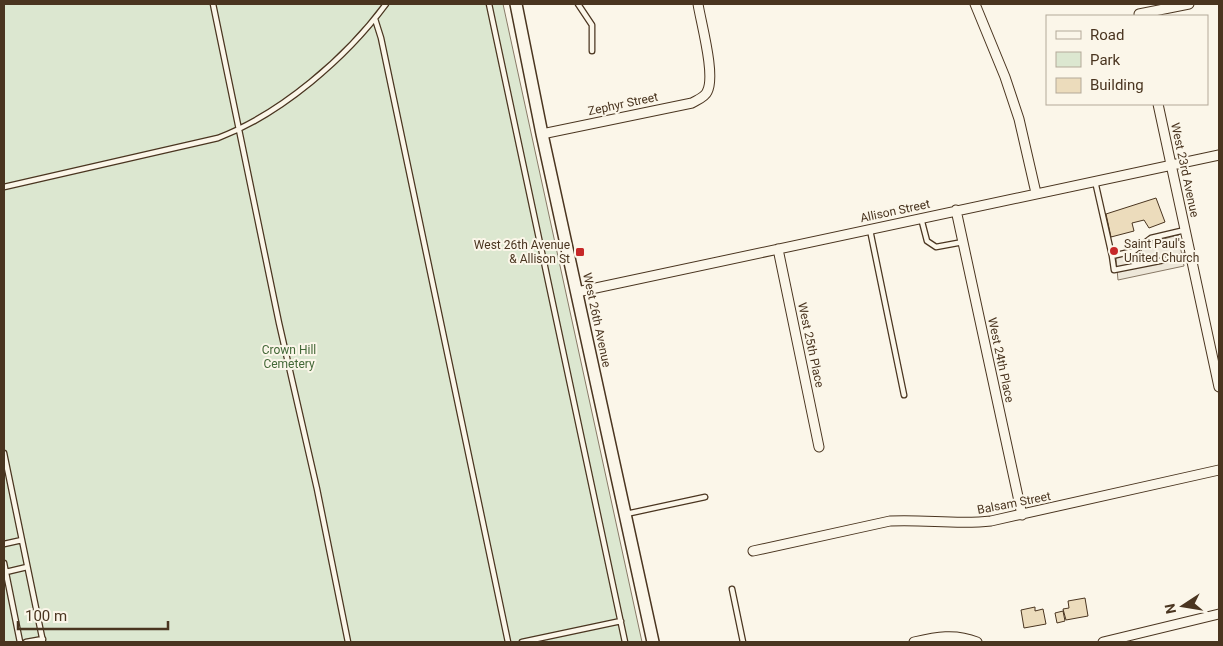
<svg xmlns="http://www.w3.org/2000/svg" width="1223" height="646" font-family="Roboto,sans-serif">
<rect width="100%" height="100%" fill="#fbf6e9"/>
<path fill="#dce7d0" stroke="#887966" d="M 4,4 L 503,4 L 642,642 L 4,642 Z"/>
<path fill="#ede7d9" stroke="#887966" d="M 1178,235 L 1184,266 L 1118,280 L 1116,258 L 1141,251 L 1149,243 Z"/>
<path fill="#ecdcbc" stroke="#4a3520" d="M 1156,198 L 1165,222 L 1149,228 L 1144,220 L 1132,223 L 1134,231 L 1111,237 L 1106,214 Z
M 1085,598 L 1088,616 L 1066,620 L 1063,609 L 1069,608 L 1068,601 Z
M 1035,607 L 1035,611 L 1043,609 L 1046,624 L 1024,628 L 1021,610 Z
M 1063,611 L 1065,621 L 1057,623 L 1055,613 Z"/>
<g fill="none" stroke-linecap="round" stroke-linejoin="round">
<g stroke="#4a3520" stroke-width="7">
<path id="service" d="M 213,4 L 279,323 L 317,489 L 348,642
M 489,4 L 625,642
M 578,4 L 592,25 L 592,51
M 375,19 L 381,38 L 508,642
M 1095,181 L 1112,256
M 4,187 L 218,138 C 281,114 346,58 386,4
M 921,218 L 927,241 L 936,247 L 963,242
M 870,230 L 904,395
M 1185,230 L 1151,238 L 1134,251 L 1112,256 L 1114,270 L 1190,255
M 4,453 L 43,642
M 626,514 L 705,497
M 4,544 L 22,540
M 4,563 L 20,642
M 6,572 L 27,567
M 732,589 L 743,642
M 26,642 L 43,639
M 522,642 L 621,621"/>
</g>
<g stroke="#4a3520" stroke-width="11">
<path id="minor" d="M 975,4 L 1005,77 L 1019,119 L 1036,193
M 1139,14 L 1189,4
M 1158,104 L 1219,387
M 542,134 L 692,103 C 697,100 705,97 707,92 C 716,76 701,23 698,4
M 956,210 L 1022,515
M 778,249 L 819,447
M 577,292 L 1219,155
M 753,551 L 890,521 C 924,519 957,525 991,521 L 1219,470
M 914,642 C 936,637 955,633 977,642
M 1103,642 L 1219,614"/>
</g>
<g stroke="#4a3520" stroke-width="14">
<path id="tertiary" d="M 516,4 L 542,134 L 653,642"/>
</g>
<use href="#service" stroke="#fbf6e9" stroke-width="4.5"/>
<use href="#minor" stroke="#fbf6e9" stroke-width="9"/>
<use href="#tertiary" stroke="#fbf6e9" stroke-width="11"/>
</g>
<g fill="#c62828" stroke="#fbf6e9" stroke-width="2">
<circle cx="1114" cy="251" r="5"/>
<rect x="575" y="247" width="10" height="10" rx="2.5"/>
</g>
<g text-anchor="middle" stroke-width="4" stroke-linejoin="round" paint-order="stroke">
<g font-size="12" fill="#4a3520" stroke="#fbf6e9">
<text transform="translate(623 104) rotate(-12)" y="4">Zephyr Street</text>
<text transform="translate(1185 170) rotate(78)" y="4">West 23rd Avenue</text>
<text transform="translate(895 211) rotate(-12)" y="4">Allison Street</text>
<text transform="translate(597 320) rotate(78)" y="4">West 26th Avenue</text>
<text transform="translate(811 345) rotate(78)" y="4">West 25th Place</text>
<text transform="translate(1001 360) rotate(78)" y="4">West 24th Place</text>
<text transform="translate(1014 503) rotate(-11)" y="4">Balsam Street</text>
</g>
<g font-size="12" fill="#4a3520" stroke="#fbf6e9" text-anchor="start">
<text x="1124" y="248">Saint Paul's<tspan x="1124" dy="14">United Church</tspan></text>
<text x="570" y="249" text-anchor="end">West 26th Avenue<tspan x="570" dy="14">&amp; Allison St</tspan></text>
</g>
<g font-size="12" fill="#436837" stroke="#fbf6e9">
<text x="289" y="354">Crown Hill<tspan x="289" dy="14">Cemetery</tspan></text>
</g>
</g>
<rect width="1223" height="646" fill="none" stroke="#4a3520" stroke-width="10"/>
<rect x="1046" y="15" width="162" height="90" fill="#fbf6e9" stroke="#b4a999"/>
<rect x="1056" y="31" width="25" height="8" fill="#fbf6e9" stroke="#b4a999"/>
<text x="1090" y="40" font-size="15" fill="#4a3520">Road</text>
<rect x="1056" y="52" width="25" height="15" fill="#dce7d0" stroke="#b4a999"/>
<text x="1090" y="65" font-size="15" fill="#4a3520">Park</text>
<rect x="1056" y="78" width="25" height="15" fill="#ecdcbc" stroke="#b4a999"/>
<text x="1090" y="90" font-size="15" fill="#4a3520">Building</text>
<g transform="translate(1183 606) rotate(258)" stroke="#fbf6e9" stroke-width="4" paint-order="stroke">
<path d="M0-4L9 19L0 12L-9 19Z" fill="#4a3520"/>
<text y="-8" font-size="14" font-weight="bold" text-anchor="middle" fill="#4a3520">N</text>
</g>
<path d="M18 621v8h150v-8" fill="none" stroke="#4a3520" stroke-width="2.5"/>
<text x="25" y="621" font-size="15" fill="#4a3520" stroke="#fbf6e9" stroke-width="4" paint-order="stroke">100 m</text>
</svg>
